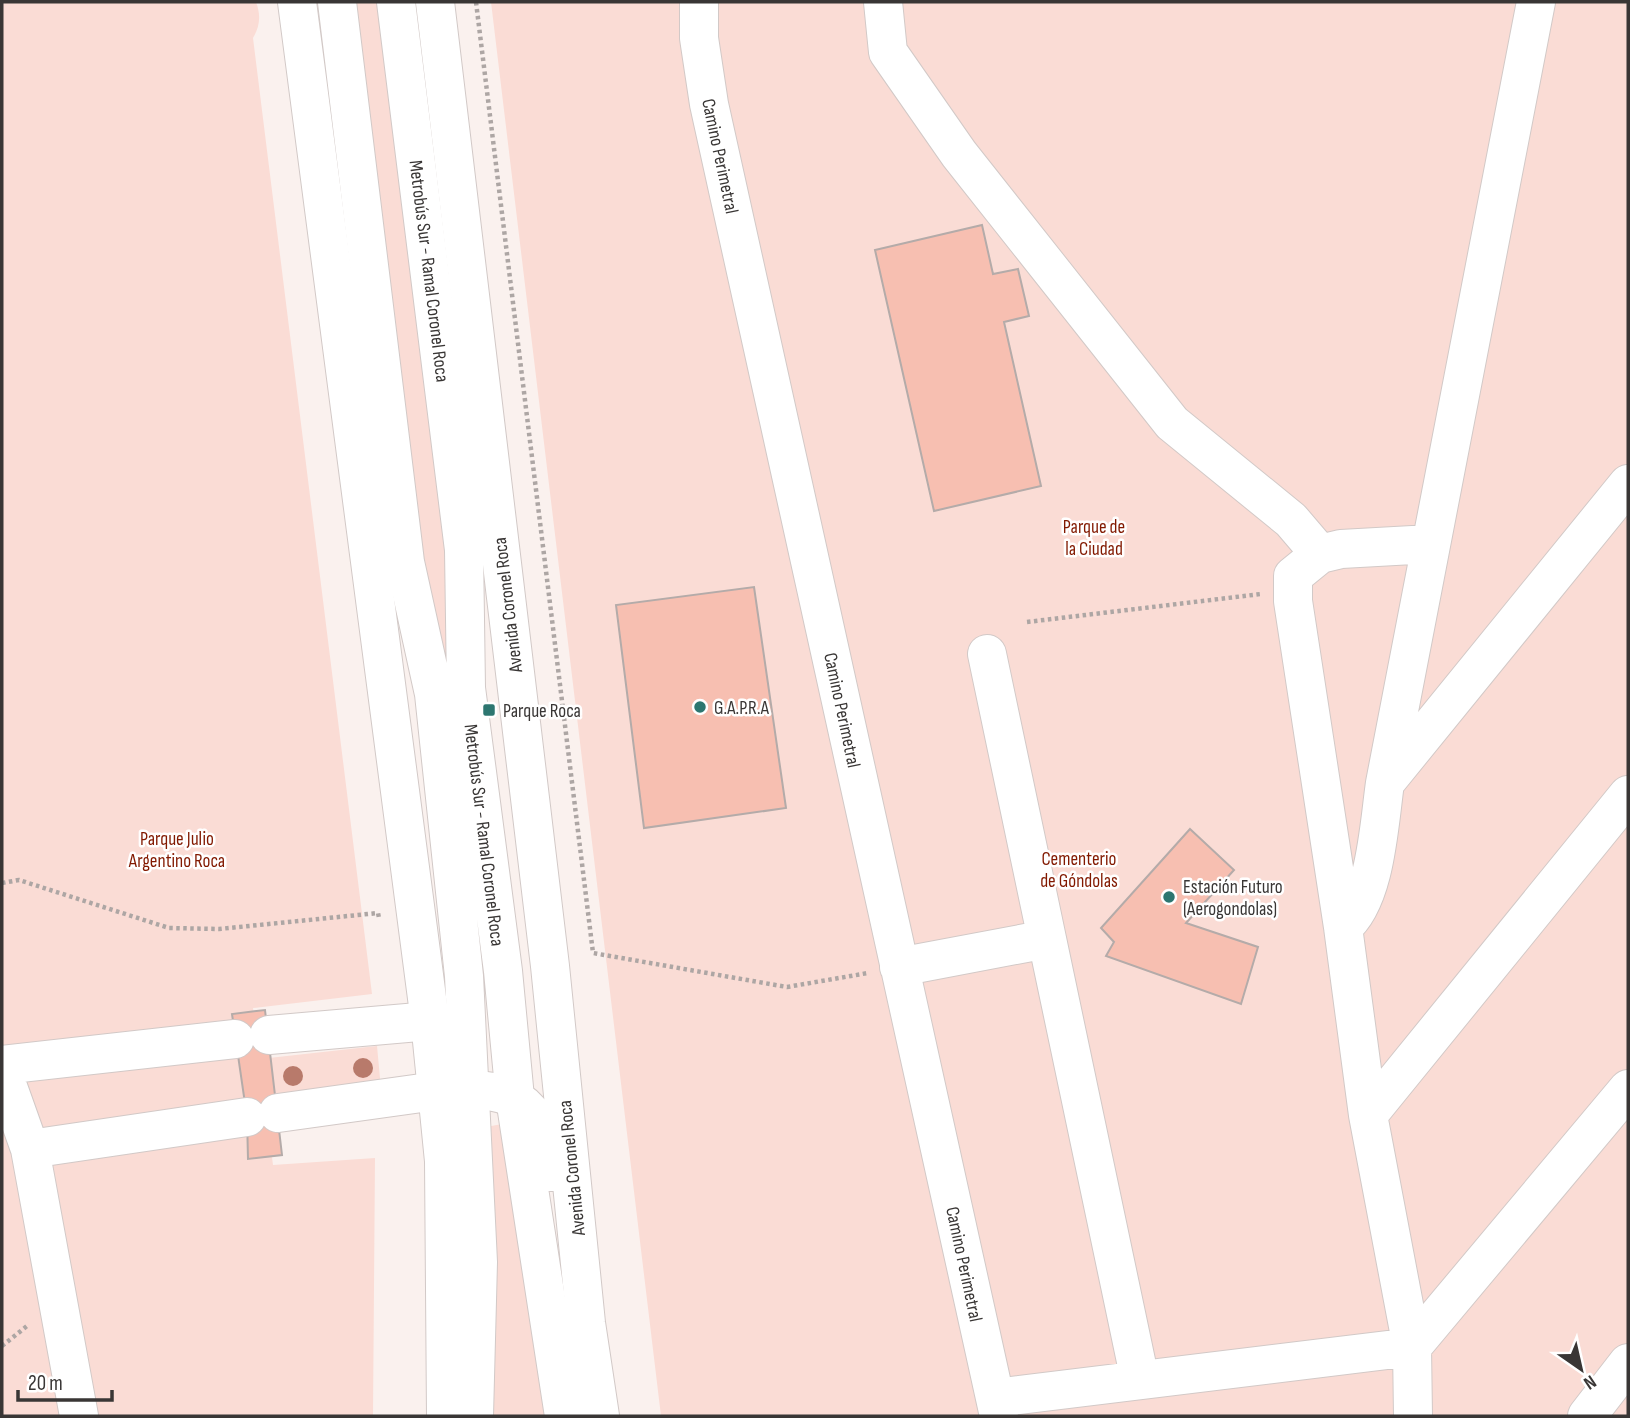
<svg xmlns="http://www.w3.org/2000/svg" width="1630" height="1418" font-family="'Sofia Sans Condensed',sans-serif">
<rect width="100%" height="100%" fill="#faf1ee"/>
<path fill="#fadcd5" d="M 2,2 L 256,2 C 261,15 260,26 253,38 L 372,994 L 253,1008 L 260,1059 L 377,1046 L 381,1089 L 265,1103 L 273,1165 L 375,1158 L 373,1416 L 2,1416 Z
M 348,2 L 389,2 L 459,684 L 434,648 Z
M 491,2 L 1628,2 L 1628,1416 L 661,1416 Z
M 502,1124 L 550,1416 L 483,1416 L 486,1127 Z"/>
<path fill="#f7bfb1" stroke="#b4aba9" stroke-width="2" d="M 982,225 L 993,274 L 1018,269 L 1029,316 L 1004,322 L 1041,486 L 934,511 L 875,250 Z
M 754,587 L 786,808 L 644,828 L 616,605 Z
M 1190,829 L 1234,870 L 1186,923 L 1258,947 L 1241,1004 L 1106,956 L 1114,942 L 1101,928 Z
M 265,1010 L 282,1155 L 248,1159 L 247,1117 L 232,1014 Z"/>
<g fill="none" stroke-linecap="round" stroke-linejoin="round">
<g stroke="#d2c9c7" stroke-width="40">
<path id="minor" d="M 337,2 L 405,562 L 434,694 L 464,976 L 478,1262 L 474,1416
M 396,2 L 464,550 L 466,688 L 503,971 L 515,1098 L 564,1416
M 699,2 L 699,38 L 709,104 L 999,1416
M 883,2 L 888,52 L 959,154 L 1172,423 L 1291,520 L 1320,554
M 1389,778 L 1628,484
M 1343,927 C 1376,900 1379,824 1385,783 L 1536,2
M 1047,939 L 1140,1380
M 899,967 L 1047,939 L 987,654
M 269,1035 L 430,1021
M 2,1065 L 235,1039
M 2,1070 L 30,1149 L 79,1416
M 278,1113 L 436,1091
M 1368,1115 L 1628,795
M 30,1149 L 247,1117
M 995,1398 L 1412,1347 L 1628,1089
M 1413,1416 L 1412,1347 L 1368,1115 L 1343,927 L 1293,601 L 1293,576 L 1320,554 L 1341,549 L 1431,544
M 1587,1416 L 1628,1363"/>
</g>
<g stroke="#d2c9c7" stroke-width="40">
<path id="major" d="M 297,2 L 430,1021 L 444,1161 L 446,1416
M 435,2 L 550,966 L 586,1323 L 600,1416
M 436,1091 C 510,1086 540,1094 551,1172"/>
</g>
<path stroke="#ada6a4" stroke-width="4.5" stroke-dasharray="3.5 3.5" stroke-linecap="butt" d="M 476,2 L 593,953 L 787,987 L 868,973
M 1027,622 L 1261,594
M 2,883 L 19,880 L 169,928 L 219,929 L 378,913 L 379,918
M 2,1346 L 27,1326"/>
<use href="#minor" stroke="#fff" stroke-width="38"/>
<use href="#major" stroke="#fff" stroke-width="38"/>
</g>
<g fill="#b87a6b">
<circle cx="363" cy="1068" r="10"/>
<circle cx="293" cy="1076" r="10"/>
</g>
<g fill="#2d7670" stroke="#fff" stroke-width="2.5">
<circle cx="700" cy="707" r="7"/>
<rect x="482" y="703" width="14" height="14" rx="3.5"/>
<circle cx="1169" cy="897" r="7"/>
</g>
<g text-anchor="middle" stroke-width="5" stroke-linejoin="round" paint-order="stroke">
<g font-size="19" fill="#393635" stroke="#fff">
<text transform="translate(721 156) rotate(78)" y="7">Camino Perimetral</text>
<text transform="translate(430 271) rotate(83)" y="7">Metrobús Sur - Ramal Coronel Roca</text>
<text transform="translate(507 605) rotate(-97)" y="7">Avenida Coronel Roca</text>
<text transform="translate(843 710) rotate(78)" y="7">Camino Perimetral</text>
<text transform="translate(485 835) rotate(83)" y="7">Metrobús Sur - Ramal Coronel Roca</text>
<text transform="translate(571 1168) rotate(-96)" y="7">Avenida Coronel Roca</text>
<text transform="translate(965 1264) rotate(78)" y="7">Camino Perimetral</text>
</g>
<g font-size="19" fill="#821900" stroke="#fff">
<text x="1094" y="533">Parque de<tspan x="1094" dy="22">la Ciudad</tspan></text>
<text x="177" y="845">Parque Julio<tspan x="177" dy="22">Argentino Roca</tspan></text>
<text x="1079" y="865">Cementerio<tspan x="1079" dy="22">de Góndolas</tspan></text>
</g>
<g font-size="19" fill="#393635" stroke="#fff" text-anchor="start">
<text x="714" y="714">G.A.P.R.A</text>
<text x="503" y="717">Parque Roca</text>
<text x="1183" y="893">Estación Futuro<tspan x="1183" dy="22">(Aerogondolas)</tspan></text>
</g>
</g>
<rect width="1630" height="1418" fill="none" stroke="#393635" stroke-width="7"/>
<g transform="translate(1581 1369) rotate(146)" stroke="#ffffff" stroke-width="5" paint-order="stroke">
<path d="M0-5L12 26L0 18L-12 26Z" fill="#393635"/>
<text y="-10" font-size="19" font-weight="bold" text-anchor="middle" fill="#393635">N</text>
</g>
<path d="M18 1390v10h94v-10" fill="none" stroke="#393635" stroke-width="3.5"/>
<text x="28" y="1390" font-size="21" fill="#393635" stroke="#ffffff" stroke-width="5" paint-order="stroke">20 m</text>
</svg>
